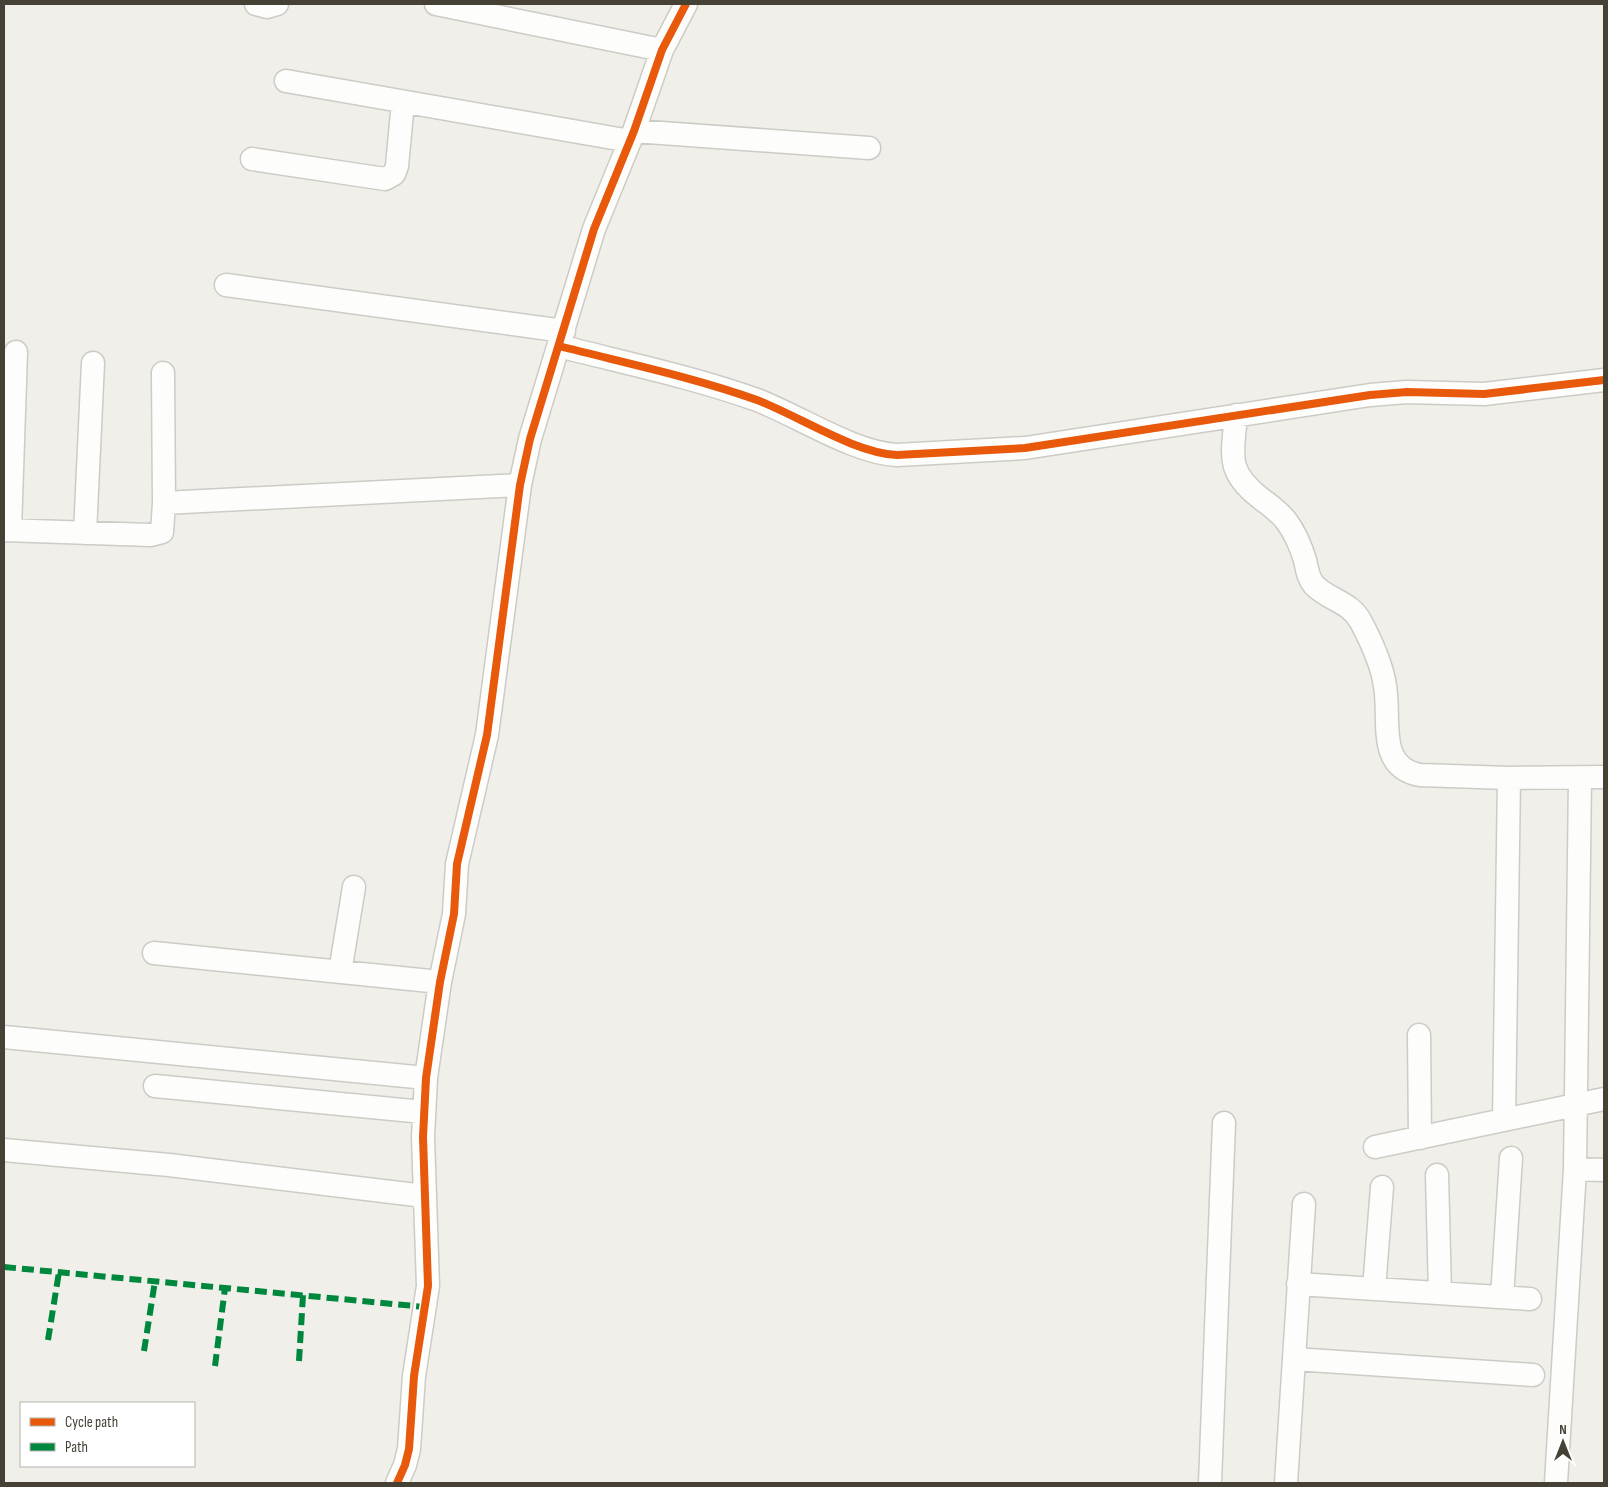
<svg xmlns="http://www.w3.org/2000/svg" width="1608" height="1487" font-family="'Sofia Sans Condensed',sans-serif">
<rect width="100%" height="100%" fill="#f0efe9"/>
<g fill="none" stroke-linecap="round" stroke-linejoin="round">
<g stroke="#cdcbc5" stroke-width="25">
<path id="minor" d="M 256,4 L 267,7 L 277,4
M 436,4 L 662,50
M 286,81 L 630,141
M 634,131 L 869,148
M 252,159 L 385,179 L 394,174 L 397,166 L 403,102
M 226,285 L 564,331
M 559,346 C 625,363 693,377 757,400 C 799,416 854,453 897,455 L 1025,448 L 1370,395 L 1407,392 L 1484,394 L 1604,380
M 163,373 L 164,503
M 1236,415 C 1233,454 1225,470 1259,497 C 1269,505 1280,512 1287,522 C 1295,533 1301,547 1305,560 C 1307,569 1308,578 1314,585 C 1328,600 1350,601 1361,622 C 1371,641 1382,664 1385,686 C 1391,719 1376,767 1420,775 L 1509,778 L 1604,777
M 4,530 L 150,535 L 162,532 L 164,503 L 520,485
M 10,530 L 16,352
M 85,533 L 93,363
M 154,953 L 440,982
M 340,972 L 354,887
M 1419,1035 L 1420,1138
M 4,1037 L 426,1078
M 155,1086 L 423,1112
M 1504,1120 L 1509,778
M 1375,1147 L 1604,1099
M 4,1150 L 169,1165 L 424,1196
M 1575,1169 L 1604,1170
M 1437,1175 L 1440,1293
M 1298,1284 L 1530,1299
M 1374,1289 L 1382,1187
M 1502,1297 L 1511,1158
M 1294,1359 L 1533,1375
M 397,1483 L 405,1465 L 409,1449 L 414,1376 L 428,1286 L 423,1137 L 426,1078 L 440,982 L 454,914 L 457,864 L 487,735 L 520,485 L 530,439 L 594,229 L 634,131 L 662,50 L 686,4
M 1210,1483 L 1224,1123
M 1286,1483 L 1304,1204
M 1556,1483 L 1575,1169 L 1580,778"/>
</g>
<use href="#minor" stroke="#fdfdfc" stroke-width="22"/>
<path stroke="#00873e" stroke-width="6" stroke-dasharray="12 6" stroke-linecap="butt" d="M 4,1267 L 425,1307
M 48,1340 L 59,1272
M 144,1351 L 155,1281
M 299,1361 L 303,1295
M 215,1366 L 225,1288"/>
<g stroke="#fff" stroke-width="11">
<path id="cycleway" d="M 559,346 C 625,363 693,377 757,400 C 799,416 854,453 897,455 L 1025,448 L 1370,395 L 1407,392 L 1484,394 L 1604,380
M 397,1483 L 405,1465 L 409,1449 L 414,1376 L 428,1286 L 423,1137 L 426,1078 L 440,982 L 454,914 L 457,864 L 487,735 L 520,485 L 530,439 L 594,229 L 634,131 L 662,50 L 686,4"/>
</g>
<use href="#cycleway" stroke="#e8590c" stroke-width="8"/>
</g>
<rect width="1608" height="1487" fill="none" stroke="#464135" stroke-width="10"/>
<rect x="20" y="1402" width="175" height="65" fill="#ffffff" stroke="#b5b3ae"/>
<rect x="30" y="1418" width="25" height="8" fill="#e8590c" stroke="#b5b3ae"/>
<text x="65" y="1427" font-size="15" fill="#464135">Cycle path</text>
<rect x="30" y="1443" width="25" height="8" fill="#00873e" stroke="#b5b3ae"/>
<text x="65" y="1452" font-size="15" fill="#464135">Path</text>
<g transform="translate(1563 1442)" stroke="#ffffff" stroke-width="4" paint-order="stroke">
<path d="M0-4L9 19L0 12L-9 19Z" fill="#464135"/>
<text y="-8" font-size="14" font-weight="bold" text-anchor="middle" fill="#464135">N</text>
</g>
</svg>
